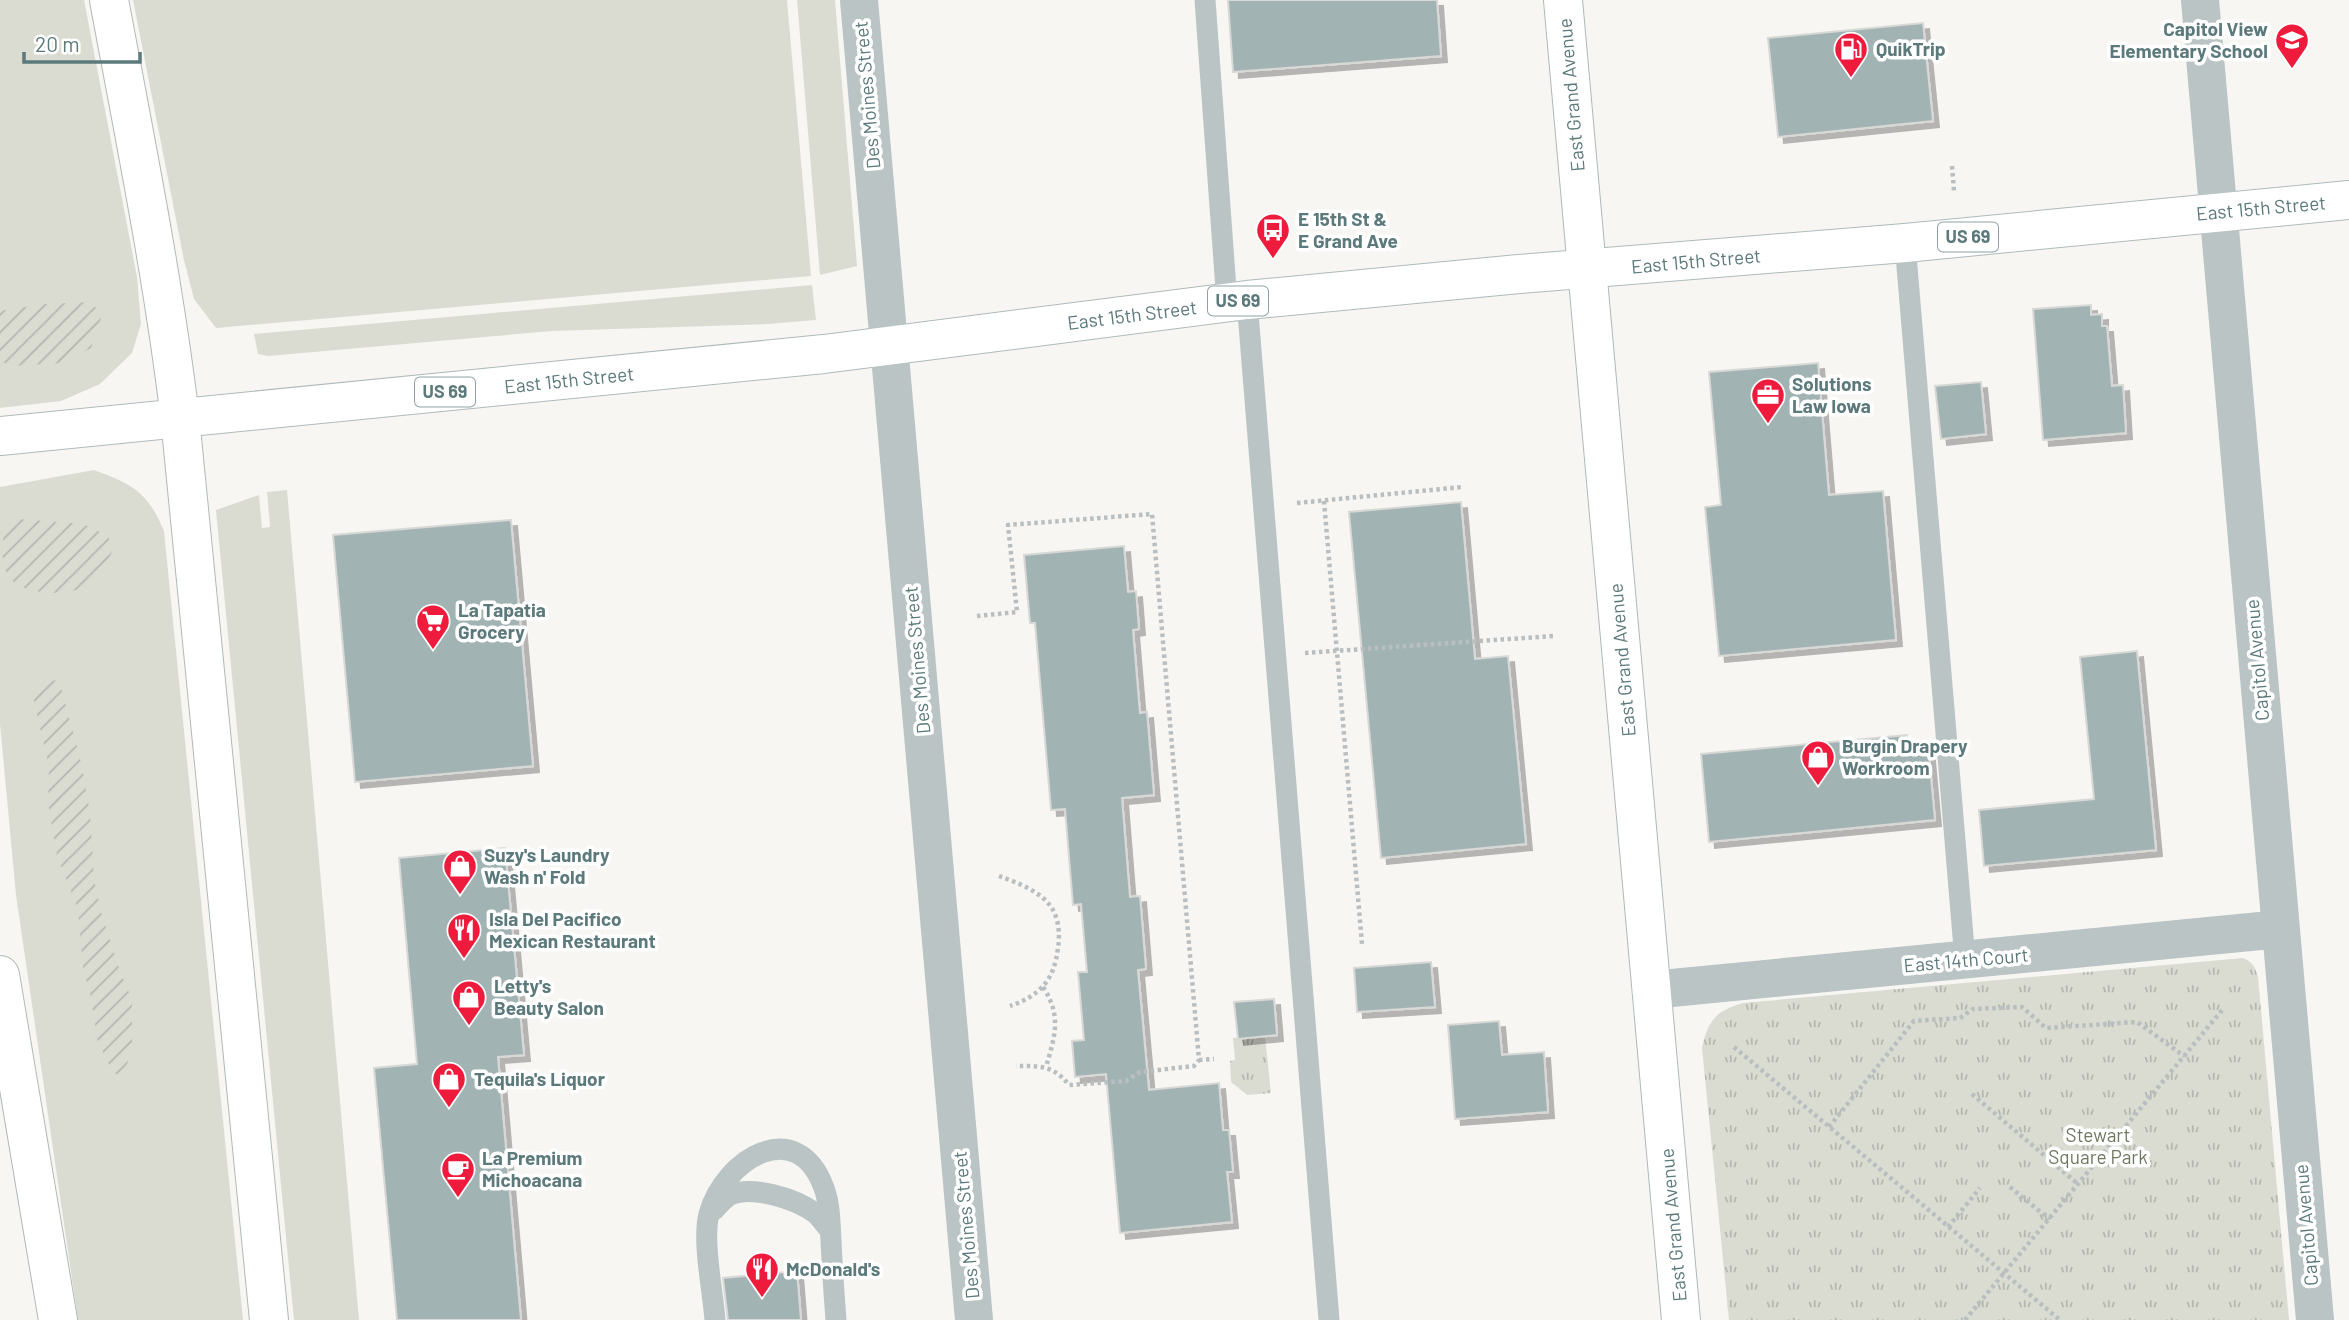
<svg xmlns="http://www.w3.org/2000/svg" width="2349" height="1320" font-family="Barlow,sans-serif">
<defs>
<pattern id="park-tufts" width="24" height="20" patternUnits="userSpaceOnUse" patternTransform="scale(1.75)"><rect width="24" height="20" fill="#dadcd2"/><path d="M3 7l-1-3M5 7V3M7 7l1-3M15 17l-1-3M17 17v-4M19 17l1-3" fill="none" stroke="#b4b7af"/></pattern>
<pattern id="garden-furrows" width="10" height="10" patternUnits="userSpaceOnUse" patternTransform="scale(1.75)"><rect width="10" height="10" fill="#dadcd2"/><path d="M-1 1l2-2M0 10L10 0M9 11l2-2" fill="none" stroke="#b4b7af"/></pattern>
<filter id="shadow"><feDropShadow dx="6" dy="6" stdDeviation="0" flood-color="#0004"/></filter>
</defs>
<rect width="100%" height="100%" fill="#f7f6f3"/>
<path fill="#dadcd2" d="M 0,0 L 84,0 L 137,277 L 141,324 L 132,353 L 100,384 L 61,401 L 0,408 Z
M 133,0 L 787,0 L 811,276 L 216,328 L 194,299 L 184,260 Z
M 797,0 L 835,0 L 857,266 L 820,275 Z
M 812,285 L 816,320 L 768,324 L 552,331 L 268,356 L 258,354 L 254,334 Z
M 94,470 C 132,484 148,492 164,531 L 243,1320 L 78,1320 L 16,895 L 0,724 L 0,487 Z
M 287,490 L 359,1320 L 294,1320 L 216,510 L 259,495 L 262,528 L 270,527 L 267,492 Z"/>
<path fill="url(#park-tufts)" d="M 2243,958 C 2253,962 2255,967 2258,977 L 2289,1320 L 1729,1320 L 1702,1048 C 1708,1020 1716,1011 1743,1003 Z
M 1265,1036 L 1271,1093 L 1247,1095 L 1231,1082 L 1230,1061 L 1235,1060 L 1233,1038 Z"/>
<path fill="url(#garden-furrows)" d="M 91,302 L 102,315 L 91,348 L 62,363 L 11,366 L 0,361 L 0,311 L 44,304 Z
M 19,519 L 83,524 L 108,536 L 113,549 C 109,557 107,568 102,575 C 85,596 37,598 15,583 C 0,573 0,544 6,529 C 9,526 15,522 19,519 Z
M 59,680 L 82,766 L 90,813 L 94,879 L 101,912 L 117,963 L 132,1000 L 132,1046 L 124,1076 L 113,1073 L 97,1039 L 91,998 L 83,968 L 78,909 L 57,856 L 48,803 L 49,766 L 32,693 L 38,682 Z"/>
<path fill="#a1b3b3" stroke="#d8d8d6" stroke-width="2" filter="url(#shadow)" d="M 1228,0 L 1437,0 L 1441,56 L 1233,72 Z
M 1923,23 L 1933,121 L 1778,137 L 1768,38 Z
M 2091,305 L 2091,315 L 2102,314 L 2102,326 L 2107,326 L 2112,386 L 2123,385 L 2126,433 L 2043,440 L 2033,309 Z
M 1818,363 L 1829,495 L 1883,491 L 1896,640 L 1719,656 L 1705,507 L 1721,505 L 1709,372 Z
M 1981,382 L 1986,434 L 1941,439 L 1935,386 Z
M 1461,502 L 1475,659 L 1508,656 L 1526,844 L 1381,858 L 1349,512 Z
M 511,520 L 533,766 L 355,782 L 333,535 Z
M 1124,546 L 1128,592 L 1136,591 L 1139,629 L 1133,630 L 1140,713 L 1147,712 L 1154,795 L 1122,798 L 1130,897 L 1140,896 L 1146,969 L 1138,970 L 1149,1090 L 1219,1083 L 1223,1130 L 1229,1130 L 1233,1172 L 1227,1172 L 1232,1222 L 1120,1233 L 1106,1074 L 1075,1077 L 1072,1041 L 1084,1040 L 1078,972 L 1087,972 L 1081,904 L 1073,905 L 1065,809 L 1051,810 L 1035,623 L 1030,623 L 1024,555 Z
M 2137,651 L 2156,850 L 1984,866 L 1979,810 L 2094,799 L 2080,657 Z
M 1907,735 L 1908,748 L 1928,745 L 1935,820 L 1709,842 L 1701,754 Z
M 505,848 L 524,1055 L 498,1057 L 521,1320 L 397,1320 L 374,1068 L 417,1064 L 399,858 Z
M 1431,962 L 1435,1007 L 1357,1012 L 1354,968 Z
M 1274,999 L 1277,1035 L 1238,1039 L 1234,1002 Z
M 1499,1021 L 1502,1055 L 1544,1052 L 1548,1112 L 1455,1119 L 1448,1025 Z
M 797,1271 L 801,1320 L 728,1320 L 723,1278 Z"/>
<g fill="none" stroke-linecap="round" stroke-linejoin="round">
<g stroke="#adb9ba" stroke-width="40">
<path id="secondary" d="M 1563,0 L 1681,1320"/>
</g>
<g stroke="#b0babb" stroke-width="40">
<path id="primary" d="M 0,436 L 824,354 L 1247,300 L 1519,274 L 1905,243 L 2349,200"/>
</g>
<g stroke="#b0b9b9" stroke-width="40">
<path id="motorway" d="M 109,0 C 135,139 163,277 180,418 L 269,1320
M 0,975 L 58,1320"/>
</g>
<path stroke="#b9bfc0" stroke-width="4.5" stroke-dasharray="3.5 3.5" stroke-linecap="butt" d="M 1952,166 L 1954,191
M 1324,501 L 1362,944
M 1297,503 L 1462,487
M 977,616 L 1017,612 L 1008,525 L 1152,514 L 1199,1060 L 1194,1066 L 1140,1072 L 1126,1081 L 1069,1085 C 1053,1065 1040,1066 1016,1066
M 1305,653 L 1553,636
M 999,876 C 1018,883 1043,892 1053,910 C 1059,921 1060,936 1058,948 C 1054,980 1041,995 1010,1006
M 1043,987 C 1062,1016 1055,1036 1046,1067
M 1734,1047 L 2060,1320
M 1199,1060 L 1214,1059
M 1972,1094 L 2078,1184
M 1829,1127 L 1914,1021 L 1960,1018 L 1973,1009 L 2022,1007 L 2046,1028 L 2137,1022 L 2184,1056
M 2010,1187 L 2049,1219
M 1948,1227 L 1980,1188
M 1965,1320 L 2223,1009"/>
<path stroke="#bac4c5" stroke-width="21" d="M 1205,0 L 1227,303
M 1905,243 L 1965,960
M 1247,300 L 1329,1320
M 714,1210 C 719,1205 724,1198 730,1195 C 753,1185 796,1199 815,1213 C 821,1218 825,1225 830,1230
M 715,1320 C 713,1292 702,1240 709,1214 C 724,1159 797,1114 824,1188 C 830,1204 830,1223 831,1240 C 832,1267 834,1293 836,1320"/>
<path stroke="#bac4c5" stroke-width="38" d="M 859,0 L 974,1320
M 2200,0 L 2315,1320
M 1651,990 L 2281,929"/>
<use href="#secondary" stroke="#fff" stroke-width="38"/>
<use href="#primary" stroke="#fff" stroke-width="38"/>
<use href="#motorway" stroke="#fff" stroke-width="38"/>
</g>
<defs>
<g id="school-pin" transform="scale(1.75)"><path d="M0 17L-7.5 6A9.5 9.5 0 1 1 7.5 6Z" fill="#ef1b3c" stroke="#fff"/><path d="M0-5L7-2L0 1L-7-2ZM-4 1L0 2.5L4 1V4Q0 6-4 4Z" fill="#fff"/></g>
<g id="fuel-pin" transform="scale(1.75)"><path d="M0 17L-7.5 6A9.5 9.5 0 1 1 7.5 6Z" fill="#ef1b3c" stroke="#fff"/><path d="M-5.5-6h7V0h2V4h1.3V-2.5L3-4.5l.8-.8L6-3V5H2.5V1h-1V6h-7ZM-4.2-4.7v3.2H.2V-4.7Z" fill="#fff"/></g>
<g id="bus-pin" transform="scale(1.75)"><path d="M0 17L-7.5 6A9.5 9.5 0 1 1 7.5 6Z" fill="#ef1b3c" stroke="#fff"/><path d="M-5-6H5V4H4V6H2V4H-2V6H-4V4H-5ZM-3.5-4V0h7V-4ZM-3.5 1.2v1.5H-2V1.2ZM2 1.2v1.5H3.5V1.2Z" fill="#fff"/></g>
<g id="office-pin" transform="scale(1.75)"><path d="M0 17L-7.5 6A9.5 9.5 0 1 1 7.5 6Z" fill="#ef1b3c" stroke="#fff"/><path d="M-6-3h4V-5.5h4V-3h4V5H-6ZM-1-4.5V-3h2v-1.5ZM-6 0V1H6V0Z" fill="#fff"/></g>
<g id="supermarket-pin" transform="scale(1.75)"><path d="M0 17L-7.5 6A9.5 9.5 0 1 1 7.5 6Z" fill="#ef1b3c" stroke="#fff"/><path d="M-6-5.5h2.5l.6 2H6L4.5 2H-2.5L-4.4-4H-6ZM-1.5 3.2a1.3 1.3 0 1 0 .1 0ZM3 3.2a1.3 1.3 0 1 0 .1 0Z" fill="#fff"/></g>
<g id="shop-pin" transform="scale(1.75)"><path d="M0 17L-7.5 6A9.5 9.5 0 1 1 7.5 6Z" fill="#ef1b3c" stroke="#fff"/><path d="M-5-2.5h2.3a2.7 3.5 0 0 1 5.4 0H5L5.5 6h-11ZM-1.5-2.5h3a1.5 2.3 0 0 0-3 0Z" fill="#fff"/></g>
<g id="restaurant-pin" transform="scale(1.75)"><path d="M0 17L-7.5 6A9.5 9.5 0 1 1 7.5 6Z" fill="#ef1b3c" stroke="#fff"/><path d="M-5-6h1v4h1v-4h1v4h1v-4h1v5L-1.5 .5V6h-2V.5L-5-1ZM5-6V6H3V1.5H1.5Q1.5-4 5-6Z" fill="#fff"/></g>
<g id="cafe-pin" transform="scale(1.75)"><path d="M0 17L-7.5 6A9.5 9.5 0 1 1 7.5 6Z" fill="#ef1b3c" stroke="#fff"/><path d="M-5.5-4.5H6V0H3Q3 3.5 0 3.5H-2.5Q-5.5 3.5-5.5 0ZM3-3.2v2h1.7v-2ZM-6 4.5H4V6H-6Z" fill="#fff"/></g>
</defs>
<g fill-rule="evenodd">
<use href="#school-pin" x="2292" y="40"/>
<use href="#fuel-pin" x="1851" y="49"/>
<use href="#bus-pin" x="1273" y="230"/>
<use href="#office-pin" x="1768" y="395"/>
<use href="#supermarket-pin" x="433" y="621"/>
<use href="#shop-pin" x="1818" y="757"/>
<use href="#shop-pin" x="460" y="866"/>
<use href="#restaurant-pin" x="464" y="930"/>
<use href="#shop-pin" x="469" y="997"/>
<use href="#shop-pin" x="449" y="1079"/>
<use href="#cafe-pin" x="458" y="1169"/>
<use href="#restaurant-pin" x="762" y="1269"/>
</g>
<g text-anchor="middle" stroke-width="7" stroke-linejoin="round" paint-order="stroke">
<g fill="#fff" stroke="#8da1a3" stroke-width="2">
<rect x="1938" y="222.5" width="60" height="29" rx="5"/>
<rect x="1208" y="286.5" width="60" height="29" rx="5"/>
<rect x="415" y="377.5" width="60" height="29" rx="5"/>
</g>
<g font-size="18" font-weight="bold" fill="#5c797b">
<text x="1968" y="243">US 69</text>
<text x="1238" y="307">US 69</text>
<text x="445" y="398">US 69</text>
</g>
<g font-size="19" font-weight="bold" fill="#5c797b" stroke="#fff" text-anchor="start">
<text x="2268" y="36" text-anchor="end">Capitol View<tspan x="2268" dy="22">Elementary School</tspan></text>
<text x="1876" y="56">QuikTrip</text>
<text x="1298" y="226">E 15th St &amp;<tspan x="1298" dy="22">E Grand Ave</tspan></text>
<text x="1792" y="391">Solutions<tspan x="1792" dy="22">Law Iowa</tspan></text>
<text x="458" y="617">La Tapatia<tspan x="458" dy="22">Grocery</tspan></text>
<text x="1842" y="753">Burgin Drapery<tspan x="1842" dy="22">Workroom</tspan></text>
<text x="484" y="862">Suzy's Laundry<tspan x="484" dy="22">Wash n' Fold</tspan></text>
<text x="489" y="926">Isla Del Pacifico<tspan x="489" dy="22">Mexican Restaurant</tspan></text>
<text x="494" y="993">Letty's<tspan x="494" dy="22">Beauty Salon</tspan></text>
<text x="474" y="1086">Tequila's Liquor</text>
<text x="482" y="1165">La Premium<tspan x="482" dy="22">Michoacana</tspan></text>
<text x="786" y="1276">McDonald's</text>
</g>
<g font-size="19" fill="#5c797b" stroke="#fff">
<text transform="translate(867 95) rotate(-95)" y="7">Des Moines Street</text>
<text transform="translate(1571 95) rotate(-95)" y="7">East Grand Avenue</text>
<text transform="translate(2261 208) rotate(-5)" y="7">East 15th Street</text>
<text transform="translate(1696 261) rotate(-5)" y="7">East 15th Street</text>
<text transform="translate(1132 315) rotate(-7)" y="7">East 15th Street</text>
<text transform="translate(569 380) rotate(-6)" y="7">East 15th Street</text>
<text transform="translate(917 660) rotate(-95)" y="7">Des Moines Street</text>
<text transform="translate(1622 660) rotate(-95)" y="7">East Grand Avenue</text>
<text transform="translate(2257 660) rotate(-95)" y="7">Capitol Avenue</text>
<text transform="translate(1966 960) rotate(-5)" y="7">East 14th Court</text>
<text transform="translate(966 1225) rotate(-95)" y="7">Des Moines Street</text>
<text transform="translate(1673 1225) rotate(-95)" y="7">East Grand Avenue</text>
<text transform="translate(2306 1225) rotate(-95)" y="7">Capitol Avenue</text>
</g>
<g font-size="19" fill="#6e785f" stroke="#fff">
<text x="2098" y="1142">Stewart<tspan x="2098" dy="22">Square Park</tspan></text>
</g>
</g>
<path d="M24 52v10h116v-10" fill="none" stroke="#5c797b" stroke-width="3.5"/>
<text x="35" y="52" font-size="21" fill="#5c797b" stroke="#ffffff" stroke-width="5" paint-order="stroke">20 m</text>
</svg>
